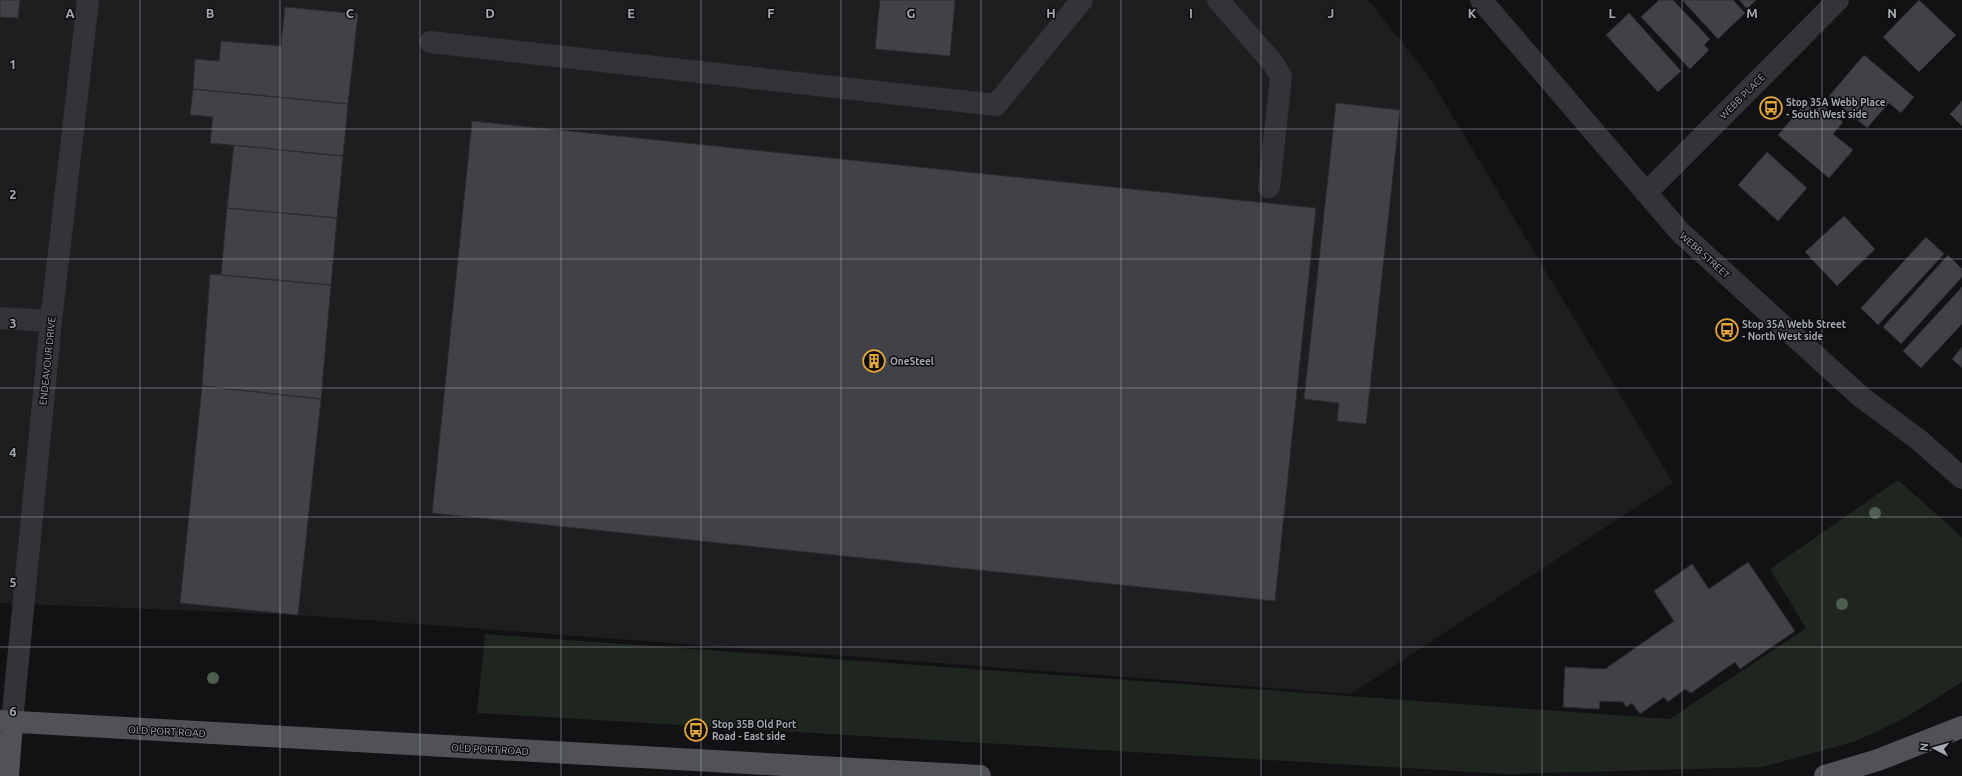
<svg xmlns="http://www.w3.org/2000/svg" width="1962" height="776" font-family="Ubuntu,sans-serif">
<rect width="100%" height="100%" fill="#121214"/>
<path fill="#1e1e21" d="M 0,0 L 1368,0 L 1428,75 L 1673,483 L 1351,694 L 298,615 L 0,603 Z"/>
<path fill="#1f261f" d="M 1898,480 L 1962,537 L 1962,682 L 1905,718 L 1856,741 L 1763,767 L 1506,774 L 477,713 L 485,634 L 1670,719 L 1806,628 L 1770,569 Z"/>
<path fill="#414247" stroke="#2c2c2f" d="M 0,0 L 20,0 L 18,18 L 0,17 Z
M 880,0 L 955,0 L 950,56 L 875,49 Z
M 1659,0 L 1673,0 L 1710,39 L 1704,45 L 1709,50 L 1690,69 L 1641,17 Z
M 1682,0 L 1733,0 L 1745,13 L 1718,39 Z
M 1739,0 L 1756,0 L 1747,9 Z
M 1919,0 L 1956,35 L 1919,72 L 1883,37 Z
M 285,7 L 358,14 L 348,104 L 193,89 L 195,59 L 219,61 L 221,41 L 281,46 Z
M 1629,13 L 1681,71 L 1658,92 L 1606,35 Z
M 1864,55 L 1914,97 L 1901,113 L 1889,103 L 1867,128 L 1829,96 Z
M 193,89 L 348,104 L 343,156 L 210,143 L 213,117 L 190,115 Z
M 1962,101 L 1962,126 L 1950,114 Z
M 1336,103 L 1400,110 L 1366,424 L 1337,421 L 1339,403 L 1304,399 Z
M 1805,103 L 1815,112 L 1821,104 L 1843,122 L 1833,134 L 1853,150 L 1829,178 L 1778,135 Z
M 472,121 L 1316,208 L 1275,601 L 432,513 Z
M 234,145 L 343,156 L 337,218 L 227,208 Z
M 1767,152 L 1807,188 L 1778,221 L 1738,185 Z
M 227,208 L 337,218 L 331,285 L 221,275 Z
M 1844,216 L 1875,249 L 1837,286 L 1805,252 Z
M 1926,237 L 1944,254 L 1878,325 L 1861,308 Z
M 1948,255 L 1962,269 L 1962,277 L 1901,344 L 1883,327 Z
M 210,274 L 331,285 L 321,399 L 202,386 Z
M 1962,287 L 1962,324 L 1921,368 L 1903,351 Z
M 1962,347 L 1962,368 L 1952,359 Z
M 202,386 L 321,399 L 298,615 L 180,603 Z
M 1748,562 L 1795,631 L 1740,669 L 1735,662 L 1691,693 L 1685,689 L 1668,702 L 1664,697 L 1640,714 L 1632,703 L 1626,707 L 1623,702 L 1600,701 L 1599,709 L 1563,707 L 1565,667 L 1605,669 L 1674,621 L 1654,591 L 1692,564 L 1709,589 Z"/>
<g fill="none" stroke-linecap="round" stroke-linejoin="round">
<path stroke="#343438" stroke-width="22" d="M 1218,0 L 1273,63 L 1281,77 L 1269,187
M 1481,0 L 1680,232 L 1860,396 L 1919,440 L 1962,478
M 430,42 L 996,105 L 1082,0
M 1646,193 L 1838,0
M 0,318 L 51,321
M 12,722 L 51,321 L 88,0"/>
<path stroke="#505257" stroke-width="22" d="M 0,721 L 980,776
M 8,776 L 12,722
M 1825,776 L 1878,760 L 1962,727"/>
</g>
<g fill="#4d5e4e">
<circle cx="1875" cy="513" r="6"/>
<circle cx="1842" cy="604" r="6"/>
<circle cx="213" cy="678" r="6"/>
</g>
<path fill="none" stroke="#a5aab3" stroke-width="1" stroke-opacity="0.55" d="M 140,0 L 140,776M 280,0 L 280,776M 420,0 L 420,776M 561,0 L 561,776M 701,0 L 701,776M 841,0 L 841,776M 981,0 L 981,776M 1121,0 L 1121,776M 1261,0 L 1261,776M 1401,0 L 1401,776M 1542,0 L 1542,776M 1682,0 L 1682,776M 1822,0 L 1822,776M 0,129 L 1962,129M 0,259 L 1962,259M 0,388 L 1962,388M 0,517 L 1962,517M 0,647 L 1962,647"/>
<defs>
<g id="bus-ring" transform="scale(1.15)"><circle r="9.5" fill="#0d0d0f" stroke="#e3a63b" stroke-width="1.5"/><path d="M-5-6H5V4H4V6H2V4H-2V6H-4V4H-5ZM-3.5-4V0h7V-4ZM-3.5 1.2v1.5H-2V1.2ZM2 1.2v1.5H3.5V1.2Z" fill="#e3a63b"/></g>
<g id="building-ring" transform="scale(1.15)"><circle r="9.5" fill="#0d0d0f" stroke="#e3a63b" stroke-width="1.5"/><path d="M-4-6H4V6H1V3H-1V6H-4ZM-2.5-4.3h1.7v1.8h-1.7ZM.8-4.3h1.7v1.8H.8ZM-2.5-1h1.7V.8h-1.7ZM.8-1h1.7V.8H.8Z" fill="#e3a63b"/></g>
</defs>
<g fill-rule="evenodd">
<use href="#bus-ring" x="1771" y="108"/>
<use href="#bus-ring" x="1727" y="330"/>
<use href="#building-ring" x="874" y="361"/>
<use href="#bus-ring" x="696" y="730"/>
</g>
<g text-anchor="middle" stroke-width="3" stroke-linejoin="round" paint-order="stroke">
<g font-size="10" fill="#a5aab3" stroke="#0d0d0f">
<text transform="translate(1742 96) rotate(-45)" y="4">WEBB PLACE</text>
<text transform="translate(1705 255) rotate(42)" y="4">WEBB STREET</text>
<text transform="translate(47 361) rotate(-84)" y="4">ENDEAVOUR DRIVE</text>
<text transform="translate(167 731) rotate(3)" y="4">OLD PORT ROAD</text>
<text transform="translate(490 749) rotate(3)" y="4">OLD PORT ROAD</text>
</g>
<g font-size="10" font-weight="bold" fill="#a5aab3" stroke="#0d0d0f" text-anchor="start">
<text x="1786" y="106">Stop 35A Webb Place<tspan x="1786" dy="12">- South West side</tspan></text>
<text x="1742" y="328">Stop 35A Webb Street<tspan x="1742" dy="12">- North West side</tspan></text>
<text x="890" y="365">OneSteel</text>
<text x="712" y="728">Stop 35B Old Port<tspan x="712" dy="12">Road - East side</tspan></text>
</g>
</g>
<g font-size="13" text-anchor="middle" font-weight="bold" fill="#a5aab3" stroke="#0d0d0f" stroke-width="3" stroke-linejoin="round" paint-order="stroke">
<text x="70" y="18">A</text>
<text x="210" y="18">B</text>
<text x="350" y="18">C</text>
<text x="490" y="18">D</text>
<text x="631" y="18">E</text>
<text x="771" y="18">F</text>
<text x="911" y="18">G</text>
<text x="1051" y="18">H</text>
<text x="1191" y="18">I</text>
<text x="1331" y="18">J</text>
<text x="1472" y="18">K</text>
<text x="1612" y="18">L</text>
<text x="1752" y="18">M</text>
<text x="1892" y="18">N</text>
<text x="13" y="69">1</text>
<text x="13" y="199">2</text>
<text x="13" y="328">3</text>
<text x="13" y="457">4</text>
<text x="13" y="587">5</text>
<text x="13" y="716">6</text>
</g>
<g transform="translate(1934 748) rotate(276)" stroke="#0d0d0f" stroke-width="3" paint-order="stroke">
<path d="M0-3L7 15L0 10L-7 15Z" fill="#a5aab3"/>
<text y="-6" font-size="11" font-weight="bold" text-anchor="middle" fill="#a5aab3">N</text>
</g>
</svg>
